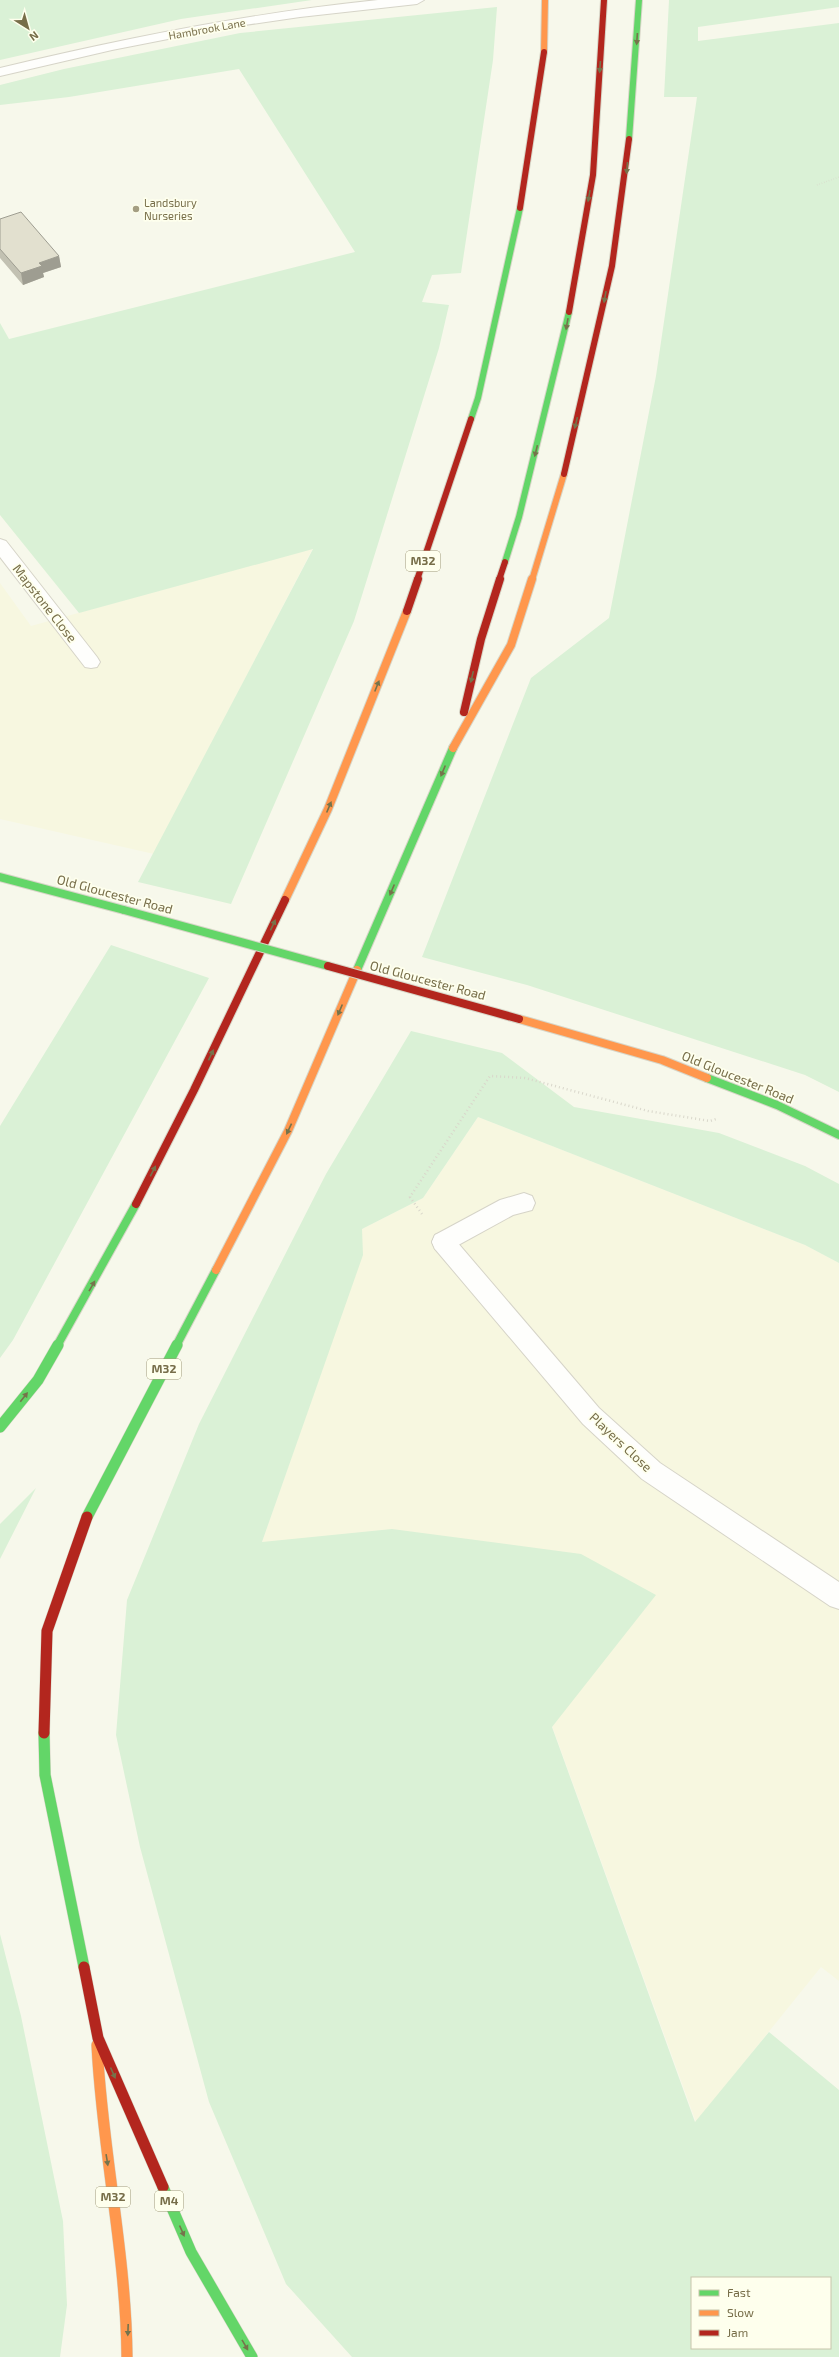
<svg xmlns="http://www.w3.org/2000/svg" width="839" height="2357" font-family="'Exo 2',sans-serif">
<rect width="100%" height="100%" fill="#f7f8eb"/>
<path fill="#f7f7e0" d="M 313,548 L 154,854 L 0,819 L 0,583 L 31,626 Z
M 478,1117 L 805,1245 L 839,1263 L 839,1981 L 821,1967 L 696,2122 L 552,1726 L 655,1595 L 262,1542 L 362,1255 L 362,1229 L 423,1198 Z"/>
<path fill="#daf1d6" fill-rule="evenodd" d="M 0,0 L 312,0 L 181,19 L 0,60 Z
M 669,0 L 839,0 L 839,7 L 698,27 L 698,41 L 839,23 L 839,1092 L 805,1075 L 527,985 L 422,957 L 531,678 L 609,618 L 656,376 L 697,97 L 664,97 Z
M 497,7 L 493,60 L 461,273 L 432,275 L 422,302 L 449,305 L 439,348 L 354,621 L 231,904 L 138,882 L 313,549 L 79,613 L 0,515 L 0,323 L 9,339 L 355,252 L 239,69 L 69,97 L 0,105 L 0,85 L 64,69 L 240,33 Z
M 111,945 L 209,978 L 13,1340 L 0,1358 L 0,1126 Z
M 411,1031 L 502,1053 L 574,1107 L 719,1133 L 805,1166 L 839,1184 L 839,1263 L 805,1245 L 478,1117 L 423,1198 L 362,1229 L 363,1255 L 262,1542 L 392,1529 L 581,1554 L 656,1595 L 552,1727 L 695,2122 L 769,2032 L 839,2090 L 839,2357 L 352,2357 L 286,2284 L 209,2102 L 140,1847 L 116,1735 L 127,1600 L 199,1424 L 326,1174 ZM 692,2278 L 830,2278 L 830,2348 L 692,2348 Z
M 36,1488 L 0,1559 L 0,1524 Z
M 0,1934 L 21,2016 L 63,2221 L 67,2305 L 60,2357 L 0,2357 Z"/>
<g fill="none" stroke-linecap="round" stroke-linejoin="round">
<g stroke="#d6d4c8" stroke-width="2">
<path id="lane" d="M 524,1193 L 532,1196 L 535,1203 L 532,1210 L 513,1215 L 451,1249 L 443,1252 L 435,1249 L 432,1242 L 435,1235 L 500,1200 Z"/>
</g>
<g stroke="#d6d4c8" stroke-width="2">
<path id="street" d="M 378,0 L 424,0 L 417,4 L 300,17 L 224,28 L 112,50 L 0,76 L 0,68 C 125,38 250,13 378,0 Z
M 0,539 L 6,541 L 97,657 L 100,662 L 97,667 L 91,668 L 85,667 L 0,557 Z
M 443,1232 L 451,1235 L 599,1408 L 660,1463 L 839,1582 L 839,1609 L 830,1606 L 642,1479 L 583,1424 L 435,1249 L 432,1242 L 435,1235 Z"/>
</g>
<g stroke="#d7d5c7" stroke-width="8">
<path id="fast-far2" d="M 629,139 L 639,0
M 471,419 L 478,398 L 520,208
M 505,562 L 519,517 L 569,312"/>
</g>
<g stroke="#d7d5c7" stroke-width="10">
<path id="fast-far1" d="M 0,877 L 124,910
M 357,970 L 453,748
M 707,1078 L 777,1105 L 839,1135
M 57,1346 L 136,1204
M 176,1346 L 216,1270"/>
</g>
<g stroke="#d7d5c7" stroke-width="12">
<path id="fast" d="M 0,1427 L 38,1380 L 58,1345
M 87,1517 L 177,1345
M 44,1733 L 45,1775 L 84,1967
M 163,2187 L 191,2252 L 252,2357"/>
</g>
<g stroke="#d7d5c7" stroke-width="8">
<path id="slow-far2" d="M 544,52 L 545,0
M 532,580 L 564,474"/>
</g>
<g stroke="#d7d5c7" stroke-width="10">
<path id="slow-far1" d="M 453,748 L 511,645 L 532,579
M 285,900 L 328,809 L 407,611
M 519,1019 L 662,1060 L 707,1078
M 216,1270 L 288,1131 L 357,970"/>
</g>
<g stroke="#d7d5c7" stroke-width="12">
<path id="slow" d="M 97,2045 C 102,2150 126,2252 127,2357"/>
</g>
<g stroke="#d7d5c7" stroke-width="8">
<path id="jam-far2" d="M 520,208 L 544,52
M 569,312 L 593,175 L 604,0
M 564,474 L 612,266 L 629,139
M 417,580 L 471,419
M 499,580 L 505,562"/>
</g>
<g stroke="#d7d5c7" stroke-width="10">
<path id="jam-far1" d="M 407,611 L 418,579
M 464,712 L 481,639 L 500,579
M 136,1204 L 194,1090 L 285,900"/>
</g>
<g stroke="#d7d5c7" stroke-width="12">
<path id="jam" d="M 44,1733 L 47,1631 L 87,1517
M 84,1967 L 98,2038 L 163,2187"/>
</g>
<path stroke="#d9d7cb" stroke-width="1.5" stroke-dasharray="0.5 2" stroke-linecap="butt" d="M 817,185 L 839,177"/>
<path stroke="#d9d7cb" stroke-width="2.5" stroke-dasharray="1 3" stroke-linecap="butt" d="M 422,1214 L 410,1197 L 490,1076 L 525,1078 L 648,1111 L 710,1121 L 716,1119"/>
<use href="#lane" fill="#fefefc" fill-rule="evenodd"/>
<use href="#street" fill="#fefefc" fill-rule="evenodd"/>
<use href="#fast-far2" stroke="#63d668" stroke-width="6"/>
<use href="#fast-far1" stroke="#63d668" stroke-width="8"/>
<use href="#fast" stroke="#63d668" stroke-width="11"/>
<use href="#slow-far2" stroke="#ff974d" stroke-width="6"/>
<use href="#slow-far1" stroke="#ff974d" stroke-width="8"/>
<use href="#slow" stroke="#ff974d" stroke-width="11"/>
<use href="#jam-far2" stroke="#b3261e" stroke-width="6"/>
<use href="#jam-far1" stroke="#b3261e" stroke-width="8"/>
<use href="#jam" stroke="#b3261e" stroke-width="11"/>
<g stroke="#d7d5c7" stroke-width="10" stroke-linecap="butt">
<path id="fast-bridge" d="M 124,910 L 328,966"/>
</g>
<g stroke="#d7d5c7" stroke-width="10" stroke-linecap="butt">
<path id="jam-bridge" d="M 328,966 L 519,1019"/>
</g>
<use href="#fast-bridge" stroke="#63d668" stroke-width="8"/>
<use href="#jam-bridge" stroke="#b3261e" stroke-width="8"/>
</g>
<path fill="#c2c1b2" d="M 0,219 L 59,256 L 61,267 L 43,273 L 44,277 L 23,285 L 0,258 Z"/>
<path fill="#9e9d91" d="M 59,256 L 61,267 L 43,273 L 44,277 L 23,285 L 21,273 L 39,263 Z"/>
<path fill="#e2e0cf" stroke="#9e9d91" d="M 21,212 L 59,256 L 39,263 L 42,266 L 21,273 L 0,249 L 0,219 Z"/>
<defs><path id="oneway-solid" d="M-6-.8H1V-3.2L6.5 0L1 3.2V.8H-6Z"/></defs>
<g fill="#76734b">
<use href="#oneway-solid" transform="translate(637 39) rotate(94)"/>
<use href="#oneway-solid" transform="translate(600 67) rotate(94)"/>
<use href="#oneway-solid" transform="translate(627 168) rotate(95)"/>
<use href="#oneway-solid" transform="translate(589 196) rotate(100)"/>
<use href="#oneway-solid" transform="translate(605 297) rotate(100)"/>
<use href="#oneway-solid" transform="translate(567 324) rotate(100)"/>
<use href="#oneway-solid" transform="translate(576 423) rotate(104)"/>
<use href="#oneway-solid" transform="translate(536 451) rotate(104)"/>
<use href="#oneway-solid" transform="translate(472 677) rotate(103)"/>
<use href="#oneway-solid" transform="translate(377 686) rotate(-68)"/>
<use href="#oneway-solid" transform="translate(443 771) rotate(113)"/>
<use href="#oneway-solid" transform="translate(329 807) rotate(-67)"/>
<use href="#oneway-solid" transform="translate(392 890) rotate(113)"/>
<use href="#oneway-solid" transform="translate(273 925) rotate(-65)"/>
<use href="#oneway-solid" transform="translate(340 1010) rotate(113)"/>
<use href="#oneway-solid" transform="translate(211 1055) rotate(-65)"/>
<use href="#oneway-solid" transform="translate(289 1129) rotate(115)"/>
<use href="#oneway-solid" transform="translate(153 1171) rotate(-63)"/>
<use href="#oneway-solid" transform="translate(92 1286) rotate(-60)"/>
<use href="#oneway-solid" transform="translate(24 1397) rotate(-52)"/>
<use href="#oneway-solid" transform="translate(113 2073) rotate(66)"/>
<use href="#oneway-solid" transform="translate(107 2160) rotate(81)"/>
<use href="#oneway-solid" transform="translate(182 2231) rotate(66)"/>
<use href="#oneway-solid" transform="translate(128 2330) rotate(92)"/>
<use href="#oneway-solid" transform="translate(245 2345) rotate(60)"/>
</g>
<circle fill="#a49e82" stroke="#feffed" stroke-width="1.5" cx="136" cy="209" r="4"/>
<g text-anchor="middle" stroke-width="3.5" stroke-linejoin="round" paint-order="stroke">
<g font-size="11" fill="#776e49" stroke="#feffed">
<text transform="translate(207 29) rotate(-10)" y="4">Hambrook Lane</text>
</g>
<g font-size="11" fill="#776e49" stroke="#feffed" text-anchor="start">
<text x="144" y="207">Landsbury<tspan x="144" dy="13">Nurseries</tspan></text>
</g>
<g fill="#feffed" stroke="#a09a7a" stroke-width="1">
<rect x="406" y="551" width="34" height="20" rx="3"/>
<rect x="147" y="1359" width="34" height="20" rx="3"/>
<rect x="96" y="2187" width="34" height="20" rx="3"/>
<rect x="155" y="2191" width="28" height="20" rx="3"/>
</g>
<g font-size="12" font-weight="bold" fill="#776e49">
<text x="423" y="565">M32</text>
<text x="164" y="1373">M32</text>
<text x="113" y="2201">M32</text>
<text x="169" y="2205">M4</text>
</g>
<g font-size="13" fill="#776e49" stroke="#feffed">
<text transform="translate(45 603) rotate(52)" y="5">Mapstone Close</text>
<text transform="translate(115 894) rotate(15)" y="5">Old Gloucester Road</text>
<text transform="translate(428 980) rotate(15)" y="5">Old Gloucester Road</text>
<text transform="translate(738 1077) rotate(22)" y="5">Old Gloucester Road</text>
<text transform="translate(621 1442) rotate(43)" y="5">Players Close</text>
</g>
</g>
<rect x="691" y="2277" width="140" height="72" fill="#feffed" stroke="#c8c5ab"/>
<rect x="699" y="2290" width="20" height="6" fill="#63d668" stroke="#c8c5ab"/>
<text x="727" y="2297" font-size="12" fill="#776e49">Fast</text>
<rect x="699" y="2310" width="20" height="6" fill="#ff974d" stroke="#c8c5ab"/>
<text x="727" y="2317" font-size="12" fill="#776e49">Slow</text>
<rect x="699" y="2330" width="20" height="6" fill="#b3261e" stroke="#c8c5ab"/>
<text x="727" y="2337" font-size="12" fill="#776e49">Jam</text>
<g transform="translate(28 28) rotate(143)" stroke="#feffed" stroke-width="3" paint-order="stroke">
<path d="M0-3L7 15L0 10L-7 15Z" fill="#776e49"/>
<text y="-6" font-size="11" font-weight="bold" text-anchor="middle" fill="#776e49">N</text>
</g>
</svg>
